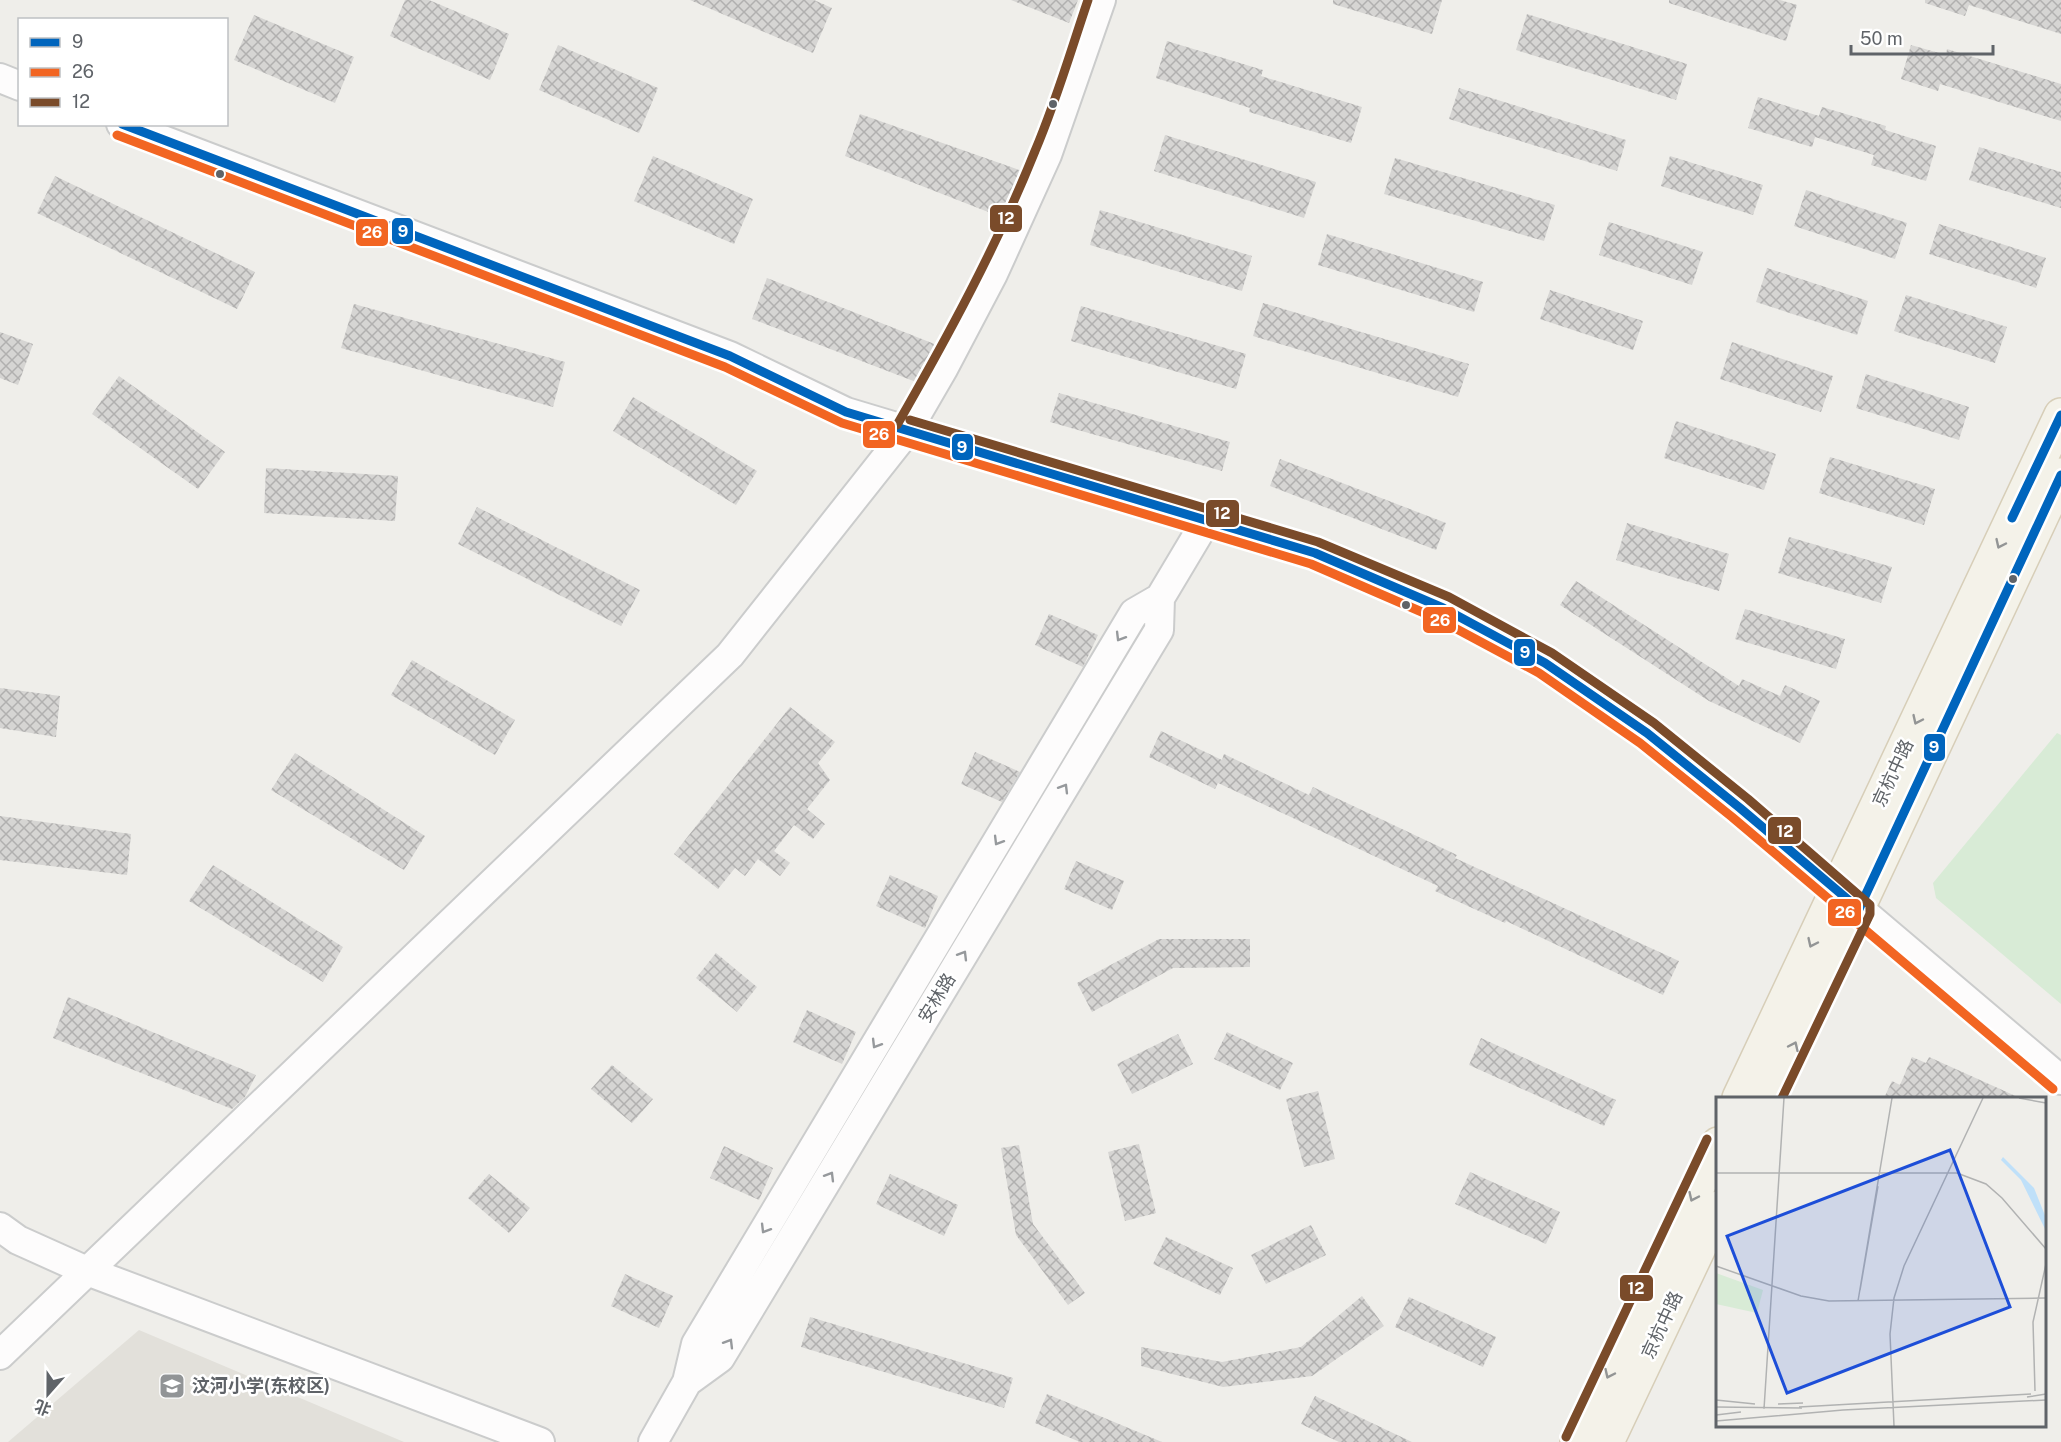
<svg xmlns="http://www.w3.org/2000/svg" width="2061" height="1442" font-family="'Public Sans','Noto Sans SC',sans-serif">
<defs>
<pattern id="building-cross-hatch" width="8" height="8" patternUnits="userSpaceOnUse" patternTransform="scale(1.5)"><rect width="8" height="8" fill="#d6d5d3"/><path d="M0 0l8 8M0 8l8-8" fill="none" stroke="#b1b0af"/></pattern>
</defs>
<rect width="100%" height="100%" fill="#efeeea"/>
<path fill="#e2e0da" d="M 139,1330 L 404,1442 L 8,1442 Z"/>
<path fill="#d8ebd6" d="M 2057,733 L 2061,735 L 2061,1004 L 1936,898 L 1933,883 Z"/>
<path fill="url(#building-cross-hatch)" d="M 405,0 L 429,0 L 509,34 L 490,80 L 390,36 Z
M 690,0 L 814,0 L 832,8 L 813,53 Z
M 1011,0 L 1078,0 L 1069,23 Z
M 1333,0 L 1442,0 L 1432,34 L 1333,4 Z
M 1669,0 L 1780,0 L 1797,5 L 1786,41 L 1669,3 Z
M 1925,0 L 2061,0 L 2061,34 L 1969,5 L 1965,16 L 1925,3 Z
M 1527,14 L 1687,64 L 1676,100 L 1516,50 Z
M 254,15 L 354,57 L 335,103 L 234,60 Z
M 1167,41 L 1263,70 L 1261,76 L 1362,107 L 1351,143 L 1249,112 L 1250,108 L 1156,78 Z
M 558,45 L 658,88 L 639,133 L 539,90 Z
M 1911,45 L 1946,55 L 1947,49 L 2061,84 L 2061,121 L 1940,84 L 1938,91 L 1901,79 Z
M 1459,88 L 1626,140 L 1617,171 L 1449,119 Z
M 1758,97 L 1819,116 L 1822,107 L 1886,126 L 1885,130 L 1936,146 L 1926,181 L 1871,165 L 1874,155 L 1815,137 L 1812,147 L 1748,128 Z
M 860,114 L 1022,171 L 1001,217 L 845,156 Z
M 1165,135 L 1316,182 L 1304,218 L 1154,171 Z
M 1979,147 L 2061,172 L 2061,208 L 1969,180 Z
M 653,156 L 753,199 L 734,244 L 634,201 Z
M 1670,156 L 1763,185 L 1753,215 L 1661,186 Z
M 1395,158 L 1555,205 L 1544,241 L 1384,194 Z
M 55,176 L 255,272 L 237,309 L 37,213 Z
M 1806,190 L 1907,223 L 1895,259 L 1794,226 Z
M 1100,210 L 1252,256 L 1242,291 L 1090,245 Z
M 1609,222 L 1703,252 L 1692,285 L 1599,255 Z
M 1939,224 L 2046,258 L 2036,288 L 1929,254 Z
M 1327,234 L 1483,282 L 1474,312 L 1318,265 Z
M 1767,268 L 1868,301 L 1857,335 L 1756,302 Z
M 767,278 L 937,345 L 916,382 L 752,319 Z
M 1550,290 L 1643,321 L 1633,350 L 1540,319 Z
M 1906,295 L 2007,327 L 1995,363 L 1894,331 Z
M 1263,303 L 1469,364 L 1458,397 L 1253,336 Z
M 354,304 L 565,362 L 553,407 L 341,348 Z
M 1081,306 L 1246,354 L 1236,389 L 1071,341 Z
M 0,332 L 33,344 L 18,385 L 0,378 Z
M 1732,342 L 1833,376 L 1821,412 L 1720,379 Z
M 1866,374 L 1969,407 L 1959,440 L 1856,408 Z
M 119,376 L 225,452 L 198,489 L 92,414 Z
M 1059,393 L 1230,442 L 1222,471 L 1050,422 Z
M 633,397 L 757,471 L 736,505 L 613,431 Z
M 1676,421 L 1776,454 L 1764,490 L 1664,458 Z
M 1830,457 L 1935,489 L 1924,525 L 1819,493 Z
M 1280,459 L 1446,523 L 1436,550 L 1270,486 Z
M 266,468 L 398,476 L 395,521 L 264,513 Z
M 477,507 L 640,590 L 621,626 L 458,544 Z
M 1627,523 L 1729,554 L 1719,591 L 1616,560 Z
M 1789,537 L 1892,567 L 1881,603 L 1778,573 Z
M 1576,581 L 1739,686 L 1742,679 L 1780,696 L 1785,685 L 1820,701 L 1800,743 L 1709,701 L 1560,605 Z
M 1745,609 L 1845,639 L 1836,669 L 1735,639 Z
M 1049,614 L 1098,635 L 1083,667 L 1035,645 Z
M 412,660 L 515,720 L 495,755 L 391,695 Z
M 0,688 L 60,696 L 56,737 L 0,728 Z
M 790,707 L 835,742 L 818,763 L 830,780 L 807,809 L 825,824 L 813,839 L 794,825 L 774,851 L 790,863 L 780,876 L 758,859 L 745,876 L 735,868 L 718,889 L 674,854 Z
M 1161,731 L 1222,760 L 1224,754 L 1309,795 L 1313,787 L 1457,855 L 1455,858 L 1679,961 L 1663,995 L 1506,921 L 1505,923 L 1435,891 L 1438,886 L 1218,783 L 1215,789 L 1149,757 Z
M 975,752 L 1020,772 L 1002,802 L 961,784 Z
M 295,753 L 425,836 L 404,870 L 271,790 Z
M 0,816 L 131,834 L 127,875 L 0,860 Z
M 1076,861 L 1124,881 L 1112,910 L 1064,889 Z
M 213,865 L 343,947 L 323,982 L 189,901 Z
M 890,875 L 938,896 L 925,928 L 876,906 Z
M 1159,939 L 1250,939 L 1250,967 L 1173,968 L 1092,1012 L 1077,983 Z
M 716,953 L 757,987 L 737,1012 L 696,978 Z
M 68,997 L 256,1075 L 245,1097 L 232,1109 L 53,1038 Z
M 807,1010 L 856,1032 L 842,1064 L 793,1042 Z
M 1227,1032 L 1293,1063 L 1280,1090 L 1214,1059 Z
M 1178,1034 L 1193,1064 L 1132,1094 L 1117,1064 Z
M 1481,1038 L 1616,1100 L 1604,1126 L 1469,1065 Z
M 1912,1057 L 1926,1063 L 1929,1057 L 2020,1098 L 1884,1098 L 1892,1081 L 1900,1085 Z
M 612,1065 L 653,1099 L 632,1123 L 591,1089 Z
M 1318,1091 L 1335,1159 L 1304,1167 L 1286,1099 Z
M 1139,1144 L 1156,1213 L 1125,1221 L 1108,1152 Z
M 1019,1145 L 1033,1224 L 1085,1293 L 1068,1305 L 1016,1235 L 1001,1148 Z
M 724,1146 L 773,1168 L 759,1200 L 710,1178 Z
M 1470,1172 L 1560,1212 L 1546,1244 L 1455,1204 Z
M 489,1174 L 530,1208 L 509,1233 L 468,1198 Z
M 890,1174 L 958,1205 L 944,1236 L 876,1204 Z
M 1311,1225 L 1326,1255 L 1266,1284 L 1251,1255 Z
M 1166,1237 L 1233,1268 L 1220,1295 L 1153,1264 Z
M 625,1274 L 673,1296 L 659,1328 L 611,1306 Z
M 1362,1296 L 1384,1326 L 1312,1376 L 1223,1387 L 1141,1366 L 1141,1347 L 1222,1362 L 1301,1347 Z
M 1409,1297 L 1496,1337 L 1483,1367 L 1395,1327 Z
M 810,1317 L 1013,1378 L 1004,1408 L 801,1347 Z
M 1047,1394 L 1162,1442 L 1080,1442 L 1035,1423 Z
M 1315,1396 L 1412,1442 L 1339,1442 L 1301,1424 Z"/>
<g fill="none" stroke-linecap="round" stroke-linejoin="round">
<g stroke="#cbcccc" stroke-width="32">
<path id="minor" d="M 0,78 L 20,86
M 121,124 L 730,356 L 846,412 L 1315,553 L 1443,608 L 1545,663 L 1647,733 L 1740,808 L 2061,1080
M 0,1227 L 18,1240 L 87,1271 L 540,1442
M 0,1355 L 730,655 L 907,431 L 943,369 L 993,274 L 1047,155 L 1101,0
M 687,1382 L 720,1358 L 1159,630 L 1160,598
M 653,1442 L 687,1382 L 696,1344 L 1134,613 L 1160,598 L 1206,521"/>
</g>
<g stroke="#d7ceb8" stroke-width="36">
<path id="major" d="M 1739,1098 L 2061,415
M 1769,1098 L 2061,475
M 1577,1442 L 1718,1144
M 1607,1442 L 1718,1208"/>
</g>
<use href="#minor" stroke="#fdfcfc" stroke-width="28"/>
<use href="#major" stroke="#f4f2e9" stroke-width="33"/>
<g stroke="#fff" stroke-width="14">
<path id="bus-1" d="M 122,124 L 730,356 L 846,412 L 1315,553 L 1443,608 L 1545,663 L 1647,733 L 1740,808 L 1859,909 L 2061,475
M 2012,518 L 2061,415"/>
</g>
<g stroke="#fff" stroke-width="14">
<path id="bus-2" d="M 117,135 L 725,367 L 842,423 L 1311,564 L 1438,619 L 1539,673 L 1640,743 L 1732,817 L 2053,1089"/>
</g>
<g stroke="#fff" stroke-width="14">
<path id="bus-3" d="M 910,420 L 1318,542 L 1449,597 L 1552,653 L 1654,723 L 1748,799 L 1870,905 L 1870,914 L 1782,1098
M 897,425 C 948,336 997,246 1035,151 C 1056,102 1071,50 1088,0
M 1566,1437 L 1707,1139"/>
</g>
<use href="#bus-1" stroke="#0065bd" stroke-width="9"/>
<use href="#bus-2" stroke="#f26522" stroke-width="9"/>
<use href="#bus-3" stroke="#7a4b2a" stroke-width="9"/>
</g>
<defs><path id="oneway-chevron" d="M-2-3.5L2.5 0L-2 3.5" fill="none" stroke-width="1.6" stroke-linecap="round" stroke-linejoin="round" transform="scale(1.5)"/></defs>
<g stroke="#939595">
<use href="#oneway-chevron" transform="translate(2000 544) rotate(115)"/>
<use href="#oneway-chevron" transform="translate(1917 720) rotate(115)"/>
<use href="#oneway-chevron" transform="translate(1812 943) rotate(115)"/>
<use href="#oneway-chevron" transform="translate(1794 1046) rotate(-65)"/>
<use href="#oneway-chevron" transform="translate(1693 1197) rotate(115)"/>
<use href="#oneway-chevron" transform="translate(1609 1374) rotate(115)"/>
</g>
<g stroke="#96999c">
<use href="#oneway-chevron" transform="translate(1120 637) rotate(121)"/>
<use href="#oneway-chevron" transform="translate(1064 788) rotate(-59)"/>
<use href="#oneway-chevron" transform="translate(998 841) rotate(121)"/>
<use href="#oneway-chevron" transform="translate(963 955) rotate(-59)"/>
<use href="#oneway-chevron" transform="translate(876 1044) rotate(121)"/>
<use href="#oneway-chevron" transform="translate(830 1176) rotate(-59)"/>
<use href="#oneway-chevron" transform="translate(765 1229) rotate(121)"/>
<use href="#oneway-chevron" transform="translate(729 1343) rotate(-59)"/>
</g>
<defs>
<g id="school-square" transform="scale(1.35)"><rect x="-9" y="-9" width="18" height="18" rx="4" fill="#919496" stroke="#fff"/><path d="M0-5L7-2L0 1L-7-2ZM-4 1L0 2.5L4 1V4Q0 6-4 4Z" fill="#fff"/></g>
</defs>
<g fill-rule="evenodd">
<use href="#school-square" x="172" y="1386"/>
</g>
<g fill="#5f6368" stroke="#fff" stroke-width="2">
<circle cx="1053" cy="104" r="5"/>
<circle cx="220" cy="174" r="5"/>
<circle cx="2013" cy="579" r="5"/>
<circle cx="1406" cy="605" r="5"/>
</g>
<g text-anchor="middle" stroke-width="5" stroke-linejoin="round" paint-order="stroke">
<g font-size="18" fill="#5f6368" stroke="#fff">
<text transform="translate(1893 773) rotate(-65)" y="6">京杭中路</text>
<text transform="translate(937 998) rotate(-59)" y="6">安林路</text>
<text transform="translate(1662 1325) rotate(-65)" y="6">京杭中路</text>
</g>
<g font-size="18" font-weight="bold" fill="#5f6368" stroke="#fff" text-anchor="start">
<text x="192" y="1392">汶河小学(东校区)</text>
</g>
</g>
<g transform="translate(1716 1097)">
<rect width="330" height="330" fill="#efeeea"/>
<path d="M 0,176 L 47,193 L 41,216 L 0,207 Z" fill="#d8ebd6"/>
<path d="M 287,60 L 318,91 L 330,121 L 330,134 L 305,83 L 285,63 Z" fill="#bfe0f9"/>
<path fill="none" stroke="#b1b2b2" stroke-width="1.5" d="M 303,1 L 330,6M 0,76 L 241,76 L 270,87 L 286,101 L 330,152M 0,169 L 85,199 L 113,204 L 330,201M 144,193 L 162,89M 142,204 L 176,1M 319,294 L 317,225 L 330,167M 311,300 L 330,297M 0,303 L 39,307M 62,307 L 87,306M 0,310 L 86,311M 83,310 L 315,297M 48,312 L 68,1M 0,318 L 25,315M 0,324 L 127,313 L 330,303M 178,329 L 174,237 L 178,201 L 188,169 L 267,1"/>
<path fill="#1d4ed8" fill-opacity="0.15" stroke="#1d4ed8" stroke-width="3" d="M 234,53 L 294,210 L 71,296 L 11,139 Z"/>
<rect width="330" height="330" fill="none" stroke="#5f6368" stroke-width="3"/>
</g>
<g stroke="#fff" stroke-width="2">
<rect x="989" y="204" width="34" height="29" rx="6" fill="#7a4b2a"/>
<rect x="391" y="217" width="23" height="28" rx="6" fill="#0065bd"/>
<rect x="355" y="218" width="34" height="29" rx="6" fill="#f26522"/>
<rect x="862" y="420" width="34" height="29" rx="6" fill="#f26522"/>
<rect x="951" y="433" width="23" height="28" rx="6" fill="#0065bd"/>
<rect x="1205" y="499" width="35" height="29" rx="6" fill="#7a4b2a"/>
<rect x="1422" y="606" width="35" height="28" rx="6" fill="#f26522"/>
<rect x="1513" y="638" width="23" height="29" rx="6" fill="#0065bd"/>
<rect x="1923" y="733" width="23" height="29" rx="6" fill="#0065bd"/>
<rect x="1767" y="816" width="35" height="29" rx="6" fill="#7a4b2a"/>
<rect x="1827" y="898" width="35" height="29" rx="6" fill="#f26522"/>
<rect x="1619" y="1274" width="35" height="28" rx="6" fill="#7a4b2a"/>
</g>
<g font-size="16" text-anchor="middle" font-weight="bold" fill="#fff">
<text x="1006" y="224">12</text>
<text x="403" y="237">9</text>
<text x="372" y="238">26</text>
<text x="879" y="440">26</text>
<text x="962" y="453">9</text>
<text x="1222" y="519">12</text>
<text x="1440" y="626">26</text>
<text x="1525" y="658">9</text>
<text x="1934" y="753">9</text>
<text x="1785" y="837">12</text>
<text x="1845" y="918">26</text>
<text x="1636" y="1294">12</text>
</g>
<rect x="18" y="18" width="210" height="108" fill="#ffffff" stroke="#bfc1c3" stroke-width="1.5"/>
<rect x="30" y="38" width="30" height="9" fill="#0065bd" stroke="#bfc1c3" stroke-width="1.5"/>
<text x="72" y="48" font-size="18" fill="#5f6368">9</text>
<rect x="30" y="68" width="30" height="9" fill="#f26522" stroke="#bfc1c3" stroke-width="1.5"/>
<text x="72" y="78" font-size="18" fill="#5f6368">26</text>
<rect x="30" y="98" width="30" height="9" fill="#7a4b2a" stroke="#bfc1c3" stroke-width="1.5"/>
<text x="72" y="108" font-size="18" fill="#5f6368">12</text>
<g transform="translate(48 1394) rotate(201)" stroke="#ffffff" stroke-width="4.5" paint-order="stroke">
<path d="M0-4.5L10 22L0 15L-10 22Z" fill="#5f6368"/>
<text y="-9" font-size="16" font-weight="bold" text-anchor="middle" fill="#5f6368">北</text>
</g>
<path d="M1851 45v9h142v-9" fill="none" stroke="#5f6368" stroke-width="3"/>
<text x="1860" y="45" font-size="18" fill="#5f6368" stroke="#ffffff" stroke-width="4.5" paint-order="stroke">50 m</text>
</svg>
